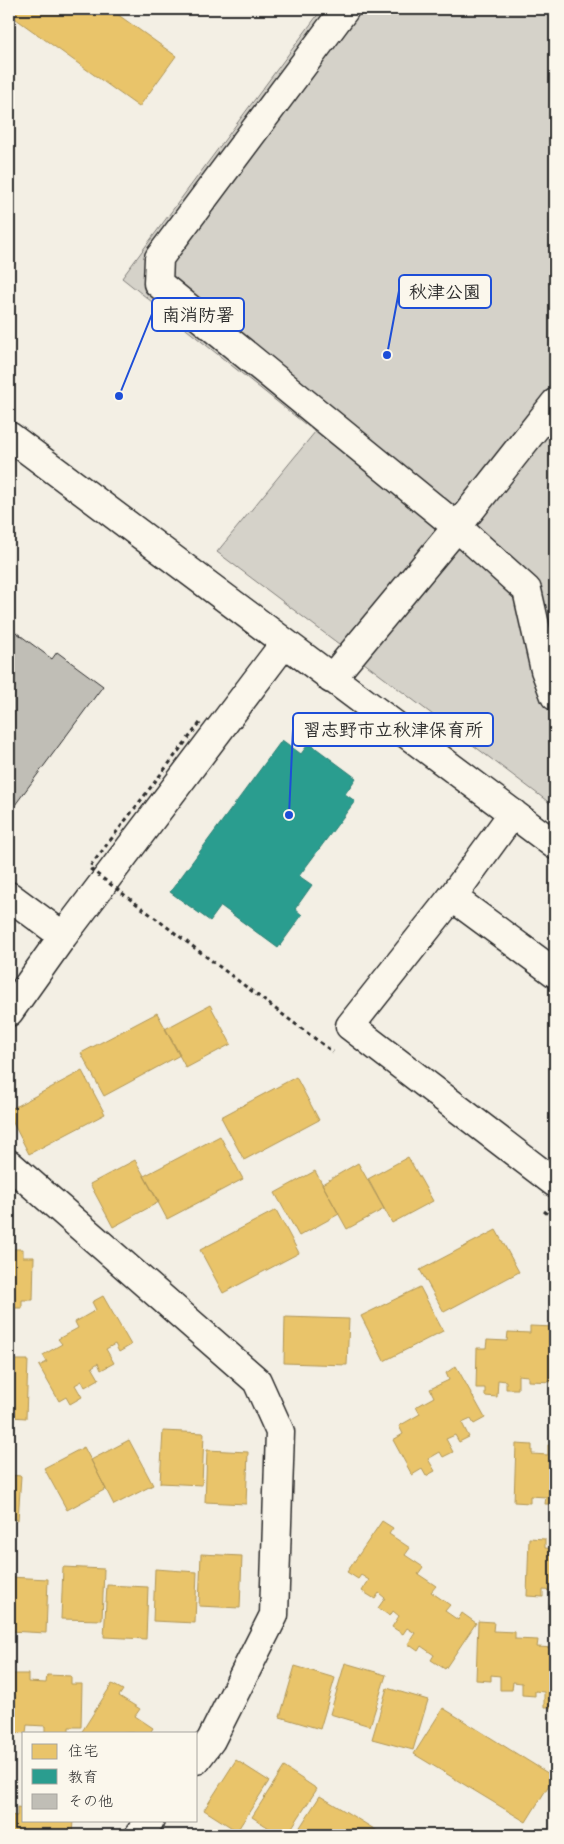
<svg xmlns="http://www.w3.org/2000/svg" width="564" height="1844" font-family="Mynerve,'Klee One',sans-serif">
<rect width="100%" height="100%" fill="#f3efe4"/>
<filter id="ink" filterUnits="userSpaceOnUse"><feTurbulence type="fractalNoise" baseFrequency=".02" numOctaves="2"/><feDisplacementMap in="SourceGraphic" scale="10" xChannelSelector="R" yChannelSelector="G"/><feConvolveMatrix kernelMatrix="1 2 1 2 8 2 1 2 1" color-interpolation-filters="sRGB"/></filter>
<g filter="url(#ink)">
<path fill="#d5d2c9" stroke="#807e7a" d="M 322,9 L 555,9 L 555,807 L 217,552 L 315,432 L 122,278 Z"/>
<path fill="#e9c46a" stroke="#b09657" d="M 9,9 L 110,9 L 176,56 L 139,107 L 9,14 Z
M 210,1005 L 231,1044 L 186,1068 L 165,1029 Z
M 157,1013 L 180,1055 L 104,1096 L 81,1053 Z
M 82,1071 L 105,1114 L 29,1154 L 9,1115 L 9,1110 Z
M 296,1077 L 319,1120 L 244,1160 L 221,1117 Z
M 220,1136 L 243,1179 L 167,1219 L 144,1176 Z
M 408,1157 L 433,1201 L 392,1223 L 368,1179 Z
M 135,1160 L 159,1202 L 113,1227 L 90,1184 Z
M 358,1163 L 384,1209 L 347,1229 L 322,1184 Z
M 315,1171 L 339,1214 L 299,1236 L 275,1193 Z
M 276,1210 L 299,1253 L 223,1293 L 200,1250 Z
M 496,1230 L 519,1272 L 444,1312 L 420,1270 Z
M 9,1249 L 23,1249 L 23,1257 L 34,1257 L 33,1300 L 22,1300 L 22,1308 L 9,1308 Z
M 420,1287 L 443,1331 L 384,1361 L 361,1316 Z
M 103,1296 L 131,1345 L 119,1352 L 115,1344 L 106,1349 L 114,1363 L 101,1370 L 98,1363 L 92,1367 L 99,1379 L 85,1387 L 82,1381 L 75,1385 L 82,1397 L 70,1404 L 66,1397 L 59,1401 L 39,1366 L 47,1362 L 43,1355 L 62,1344 L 58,1339 L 78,1328 L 75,1322 L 96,1310 L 92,1302 Z
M 285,1317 L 349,1319 L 347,1365 L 284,1363 Z
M 530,1326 L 555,1327 L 555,1382 L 528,1381 L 528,1376 L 518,1375 L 518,1389 L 506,1389 L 506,1381 L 498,1380 L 497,1397 L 485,1396 L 485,1388 L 476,1388 L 477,1348 L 486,1348 L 487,1340 L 507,1341 L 508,1332 L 530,1333 Z
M 13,1360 L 28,1360 L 26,1418 L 11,1417 L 11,1407 L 9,1407 L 9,1367 L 12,1367 Z
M 456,1366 L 485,1418 L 474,1424 L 471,1419 L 462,1423 L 469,1437 L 459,1442 L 455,1435 L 446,1439 L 453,1452 L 443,1457 L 440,1452 L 428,1459 L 435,1471 L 426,1476 L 422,1469 L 412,1475 L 393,1440 L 403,1434 L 399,1426 L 420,1414 L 416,1407 L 434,1397 L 430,1389 L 449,1380 L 446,1373 Z
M 163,1431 L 204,1433 L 202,1485 L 160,1483 Z
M 129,1440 L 153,1485 L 114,1505 L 91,1460 Z
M 516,1444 L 532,1445 L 532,1454 L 548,1455 L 548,1445 L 555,1446 L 555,1504 L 545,1504 L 546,1497 L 530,1496 L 530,1503 L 514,1502 Z
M 84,1447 L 106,1489 L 67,1510 L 44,1468 Z
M 207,1450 L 248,1452 L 246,1504 L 205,1502 Z
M 9,1475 L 21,1476 L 18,1520 L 9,1519 Z
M 382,1521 L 393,1528 L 389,1534 L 410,1548 L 405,1555 L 423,1567 L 418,1574 L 436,1586 L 431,1592 L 450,1605 L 445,1611 L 458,1620 L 462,1613 L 476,1623 L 445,1669 L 431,1660 L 434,1655 L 421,1646 L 418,1651 L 408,1644 L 415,1633 L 407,1628 L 403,1634 L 392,1627 L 399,1616 L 393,1611 L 390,1616 L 378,1608 L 385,1598 L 379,1593 L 375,1599 L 362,1591 L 369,1580 L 361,1575 L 358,1579 L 347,1572 Z
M 529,1538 L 545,1539 L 545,1548 L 555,1549 L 555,1591 L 543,1590 L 543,1597 L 527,1596 Z
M 201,1554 L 242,1556 L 240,1608 L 199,1606 Z
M 63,1567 L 104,1569 L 102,1620 L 61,1619 Z
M 155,1569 L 197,1572 L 195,1623 L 153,1621 Z
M 9,1577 L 48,1579 L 46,1633 L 9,1631 Z
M 107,1585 L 148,1587 L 146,1639 L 104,1637 Z
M 478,1621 L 494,1622 L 493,1631 L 515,1632 L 515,1639 L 538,1640 L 537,1647 L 555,1648 L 555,1707 L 544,1707 L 544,1692 L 535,1691 L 535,1696 L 522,1695 L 522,1683 L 513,1682 L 512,1690 L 500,1690 L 500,1676 L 491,1675 L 491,1681 L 476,1680 Z
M 345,1663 L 386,1675 L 370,1726 L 330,1714 Z
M 295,1666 L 335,1678 L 320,1729 L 280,1717 Z
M 9,1674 L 28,1674 L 28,1682 L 46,1683 L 47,1675 L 71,1676 L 71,1684 L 82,1684 L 81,1727 L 69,1727 L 69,1733 L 45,1733 L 45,1726 L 27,1725 L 26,1733 L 9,1732 Z
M 112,1684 L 123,1690 L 119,1696 L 140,1709 L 135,1716 L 153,1728 L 150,1733 L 81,1733 Z
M 387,1688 L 428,1700 L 413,1750 L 372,1739 Z
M 443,1708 L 554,1777 L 526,1822 L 414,1754 Z
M 236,1760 L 269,1781 L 237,1831 L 204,1810 Z
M 284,1767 L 317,1789 L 287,1835 L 280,1835 L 252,1817 Z
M 320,1796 L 384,1835 L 295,1835 Z
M 17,1807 L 24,1808 L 24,1820 L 73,1820 L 72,1835 L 9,1835 L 9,1815 L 17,1816 Z"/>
<path fill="#2a9d8f" stroke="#2a7b71" d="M 282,740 L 301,754 L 309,743 L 356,778 L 345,794 L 355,801 L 299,876 L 312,885 L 295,909 L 302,915 L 278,948 L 221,906 L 210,921 L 170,892 Z"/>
<path fill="#c0beb6" stroke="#2b2b2b" d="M 9,627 L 52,659 L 57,652 L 103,686 L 15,805 L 9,801 Z"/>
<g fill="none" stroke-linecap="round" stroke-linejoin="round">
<g stroke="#2b2b2b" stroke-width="31">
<path id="minor" d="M 345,9 L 159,258 L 158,283 L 457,527 L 527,590 L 545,670 L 555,696
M 9,436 L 555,845
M 331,679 L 457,527 L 555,403
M 513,813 L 452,897 L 350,1026 L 555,1183
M 9,896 L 63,936
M 452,897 L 555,973
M 9,1012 L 63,936 L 284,644
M 9,1164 L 257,1381 L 280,1432 L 274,1615 L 211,1740 L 196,1760
M 139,1835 L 150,1820"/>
</g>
<path stroke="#2b2b2b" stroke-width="3" stroke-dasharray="4 4" stroke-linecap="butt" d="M 294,1023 L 333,1052
M 544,1211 L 555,1220"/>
<use href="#minor" stroke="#fbf7ec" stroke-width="28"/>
<path stroke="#2b2b2b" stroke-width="3" stroke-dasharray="4 4" stroke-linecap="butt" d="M 200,723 L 89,868 L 294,1023"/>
</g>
</g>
<path fill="none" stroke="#1d4ed8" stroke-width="2" d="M387 355L399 291M119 396L152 314M289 815L293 729"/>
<g fill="#1d4ed8" stroke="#fbf7ec" stroke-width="2">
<circle cx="387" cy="355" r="5"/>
<circle cx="119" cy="396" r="5"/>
<circle cx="289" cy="815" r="5"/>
</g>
<g fill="#fbf7ec" stroke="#1d4ed8" stroke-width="2">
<rect x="399" y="275" width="92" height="33" rx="5"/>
<rect x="152" y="298" width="92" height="33" rx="5"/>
<rect x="293" y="713" width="200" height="33" rx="5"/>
</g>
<g font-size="18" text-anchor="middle" font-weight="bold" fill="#2b2b2b">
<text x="445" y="298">秋津公園</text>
<text x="198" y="321">南消防署</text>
<text x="393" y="736">習志野市立秋津保育所</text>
</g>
<rect width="564" height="1844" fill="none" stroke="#fbf7ec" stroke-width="30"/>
<rect x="15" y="15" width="534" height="1814" fill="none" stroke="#2b2b2b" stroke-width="2" filter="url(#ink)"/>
<rect x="22" y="1732" width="175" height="90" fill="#fbf7ec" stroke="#a8a59f"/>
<rect x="32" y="1744" width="25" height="15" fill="#e9c46a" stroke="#a8a59f"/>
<text x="68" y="1756" font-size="15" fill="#2b2b2b">住宅</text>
<rect x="32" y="1769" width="25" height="15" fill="#2a9d8f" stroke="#a8a59f"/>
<text x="68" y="1782" font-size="15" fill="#2b2b2b">教育</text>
<rect x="32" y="1794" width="25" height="15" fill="#c0beb6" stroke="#a8a59f"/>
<text x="68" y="1806" font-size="15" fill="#2b2b2b">その他</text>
</svg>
